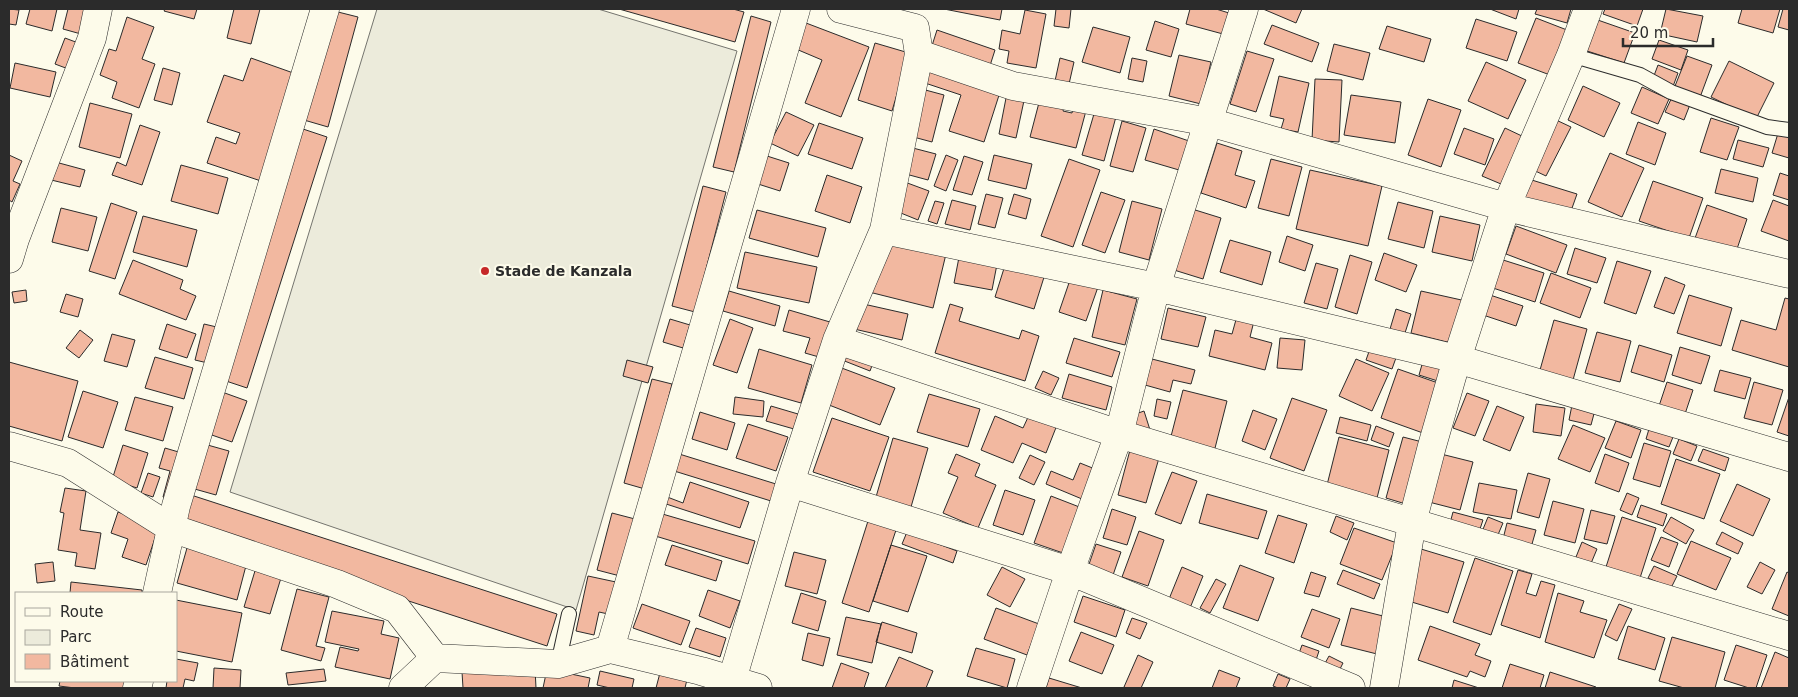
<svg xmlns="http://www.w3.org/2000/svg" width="1798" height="697" font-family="'DejaVu Sans',sans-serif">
<rect width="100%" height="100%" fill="#fdfbea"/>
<path fill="#ecebdb" stroke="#74746e" d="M 377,9 L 598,9 L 737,51 L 576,610 L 230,492 Z"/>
<path fill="#f2b8a0" stroke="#2b2b2b" d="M 9,9 L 19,10 L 16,25 L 9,24 Z
M 30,9 L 57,9 L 52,31 L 26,24 Z
M 68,9 L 88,9 L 81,34 L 63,29 Z
M 165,9 L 197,9 L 194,19 L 164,11 Z
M 234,9 L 260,9 L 251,44 L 227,38 Z
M 619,9 L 733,9 L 744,12 L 735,42 Z
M 944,9 L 1002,9 L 1000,20 Z
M 1056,9 L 1071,9 L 1069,28 L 1054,26 Z
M 1190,9 L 1216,9 L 1229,13 L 1223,34 L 1186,24 Z
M 1263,9 L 1302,9 L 1296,23 Z
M 1490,9 L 1519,9 L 1516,19 Z
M 1537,9 L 1571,9 L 1567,23 L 1535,14 Z
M 1605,9 L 1643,9 L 1637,26 L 1603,14 Z
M 1666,9 L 1703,16 L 1697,42 L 1660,34 Z
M 1742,9 L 1780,9 L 1773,33 L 1738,23 Z
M 1783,9 L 1789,9 L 1789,30 L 1778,27 Z
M 1025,10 L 1046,14 L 1036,68 L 1007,63 L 1009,51 L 999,49 L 1002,30 L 1020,34 Z
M 334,11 L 358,17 L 328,127 L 304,120 Z
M 751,16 L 771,22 L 734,172 L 713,167 Z
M 127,17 L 154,27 L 142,59 L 155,64 L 139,108 L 112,98 L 117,82 L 100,75 L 109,49 L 116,51 Z
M 1536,18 L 1567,30 L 1550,75 L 1518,63 Z
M 1592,18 L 1635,33 L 1624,63 L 1581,49 Z
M 1476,19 L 1517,32 L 1507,61 L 1466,48 Z
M 1155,21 L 1179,29 L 1171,57 L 1146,50 Z
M 806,23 L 869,47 L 841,117 L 805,103 L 822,60 L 796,49 Z
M 1272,25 L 1319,43 L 1312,62 L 1264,44 Z
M 1387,26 L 1431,39 L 1424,62 L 1379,49 Z
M 1093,27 L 1130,37 L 1120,73 L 1082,62 Z
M 937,30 L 995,50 L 987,75 L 929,55 Z
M 65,38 L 81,44 L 71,70 L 55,64 Z
M 1659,40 L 1688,50 L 1681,70 L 1652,59 Z
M 875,43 L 909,53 L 892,111 L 858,100 Z
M 1334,44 L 1370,53 L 1363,80 L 1327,71 Z
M 1247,51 L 1274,59 L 1256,112 L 1230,104 Z
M 1179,55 L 1211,62 L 1201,104 L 1169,96 Z
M 1687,56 L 1712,65 L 1699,100 L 1673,91 Z
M 251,58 L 299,75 L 261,181 L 207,163 L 216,137 L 236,144 L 240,133 L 207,122 L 224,75 L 243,81 Z
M 1060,58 L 1074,62 L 1069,84 L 1055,81 Z
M 1132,58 L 1147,61 L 1143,82 L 1128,79 Z
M 1729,61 L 1774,83 L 1756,119 L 1711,97 Z
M 1486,62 L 1526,80 L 1508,119 L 1468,101 Z
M 15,63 L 56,72 L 50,97 L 10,88 Z
M 1658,65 L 1678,73 L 1672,89 L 1652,81 Z
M 931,66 L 1001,89 L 984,142 L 949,131 L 961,95 L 925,83 Z
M 163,68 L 180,73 L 172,105 L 154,100 Z
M 1279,76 L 1309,83 L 1298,132 L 1281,129 L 1284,119 L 1270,116 Z
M 1315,79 L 1342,80 L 1339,142 L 1312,140 Z
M 1583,86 L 1620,103 L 1604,137 L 1568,120 Z
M 1642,87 L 1669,99 L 1658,124 L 1631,113 Z
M 918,88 L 944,95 L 932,142 L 906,135 Z
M 1007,93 L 1025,96 L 1016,138 L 999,134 Z
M 1041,95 L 1065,102 L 1063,111 L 1072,113 L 1074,104 L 1087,107 L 1076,148 L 1030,137 Z
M 1351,95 L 1401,102 L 1395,143 L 1344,135 Z
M 1673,95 L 1691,102 L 1684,120 L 1665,112 Z
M 1428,99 L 1461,110 L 1441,167 L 1408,155 Z
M 90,103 L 132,114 L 120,158 L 79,147 Z
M 1096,107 L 1117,113 L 1104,161 L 1082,155 Z
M 786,112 L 814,125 L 798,156 L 770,143 Z
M 1711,118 L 1739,127 L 1727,160 L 1700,152 Z
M 1554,119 L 1571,127 L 1546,176 L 1529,168 Z
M 1122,121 L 1146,128 L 1133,172 L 1110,166 Z
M 1638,122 L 1666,133 L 1655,165 L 1626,154 Z
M 819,123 L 863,138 L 852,169 L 808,154 Z
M 140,125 L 160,132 L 142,185 L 112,175 L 117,162 L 126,166 Z
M 1464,128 L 1494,139 L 1485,165 L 1454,154 Z
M 1505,128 L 1524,137 L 1501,184 L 1482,176 Z
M 303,129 L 327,137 L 247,388 L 223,380 Z
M 1154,129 L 1189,141 L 1179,170 L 1145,160 Z
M 1779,130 L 1789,133 L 1789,158 L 1772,153 Z
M 1738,140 L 1769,148 L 1763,167 L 1733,159 Z
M 1217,143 L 1242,151 L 1235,175 L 1255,181 L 1246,208 L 1201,193 Z
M 909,147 L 936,154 L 928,180 L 902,173 Z
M 1610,153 L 1644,168 L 1622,217 L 1588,202 Z
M 9,155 L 22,161 L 13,181 L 20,184 L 12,202 L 9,200 Z
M 946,155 L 958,160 L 946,191 L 934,186 Z
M 994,155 L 1032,164 L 1026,189 L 988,180 Z
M 767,156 L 789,163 L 780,191 L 758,184 Z
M 964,156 L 983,162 L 972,195 L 953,190 Z
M 1069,159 L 1100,170 L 1073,247 L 1041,236 Z
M 1271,159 L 1302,167 L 1289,216 L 1258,208 Z
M 48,160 L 85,170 L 80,187 L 43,178 Z
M 181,165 L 228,178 L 218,214 L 171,201 Z
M 1721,169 L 1758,178 L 1753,202 L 1715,193 Z
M 1310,170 L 1382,186 L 1368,246 L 1296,229 Z
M 1780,173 L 1789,176 L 1789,200 L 1773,195 Z
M 827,175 L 862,187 L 850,223 L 815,211 Z
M 1522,177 L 1577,194 L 1571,211 L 1517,195 Z
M 902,181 L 929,191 L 918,220 L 891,209 Z
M 1653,181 L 1703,198 L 1689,238 L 1639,221 Z
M 703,186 L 726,192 L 695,312 L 672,306 Z
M 1101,192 L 1125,200 L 1105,253 L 1082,245 Z
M 986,194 L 1003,198 L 995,228 L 978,224 Z
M 1014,194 L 1031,199 L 1026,219 L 1008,214 Z
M 952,200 L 976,206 L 970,230 L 945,224 Z
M 1773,200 L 1789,206 L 1789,241 L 1761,231 Z
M 935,201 L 944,203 L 937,224 L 928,221 Z
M 1132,201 L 1162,209 L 1149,260 L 1119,252 Z
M 1398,202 L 1433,211 L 1424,248 L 1388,239 Z
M 111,203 L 137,212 L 115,279 L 89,271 Z
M 1707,205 L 1747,219 L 1735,255 L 1694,241 Z
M 61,208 L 97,217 L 88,251 L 52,242 Z
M 1192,209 L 1221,218 L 1203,279 L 1174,270 Z
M 757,210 L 826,228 L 818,257 L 749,238 Z
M 143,216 L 197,230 L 187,267 L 133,252 Z
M 1440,216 L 1480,225 L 1472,261 L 1432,252 Z
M 1516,226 L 1567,245 L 1556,273 L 1506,254 Z
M 1287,236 L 1313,245 L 1305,271 L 1279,262 Z
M 883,239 L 946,254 L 933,308 L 869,292 Z
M 1230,240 L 1271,252 L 1262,285 L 1220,272 Z
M 961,247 L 999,254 L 992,290 L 954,283 Z
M 1575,248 L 1606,258 L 1597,283 L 1567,274 Z
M 745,252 L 817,267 L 809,303 L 737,288 Z
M 1384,253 L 1417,265 L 1406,292 L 1375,280 Z
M 1350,255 L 1372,262 L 1357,314 L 1335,307 Z
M 1500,259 L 1544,273 L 1535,302 L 1490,287 Z
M 133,260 L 183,280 L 180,289 L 196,296 L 186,320 L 119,294 Z
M 1617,261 L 1651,271 L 1636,314 L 1604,303 Z
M 1006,262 L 1045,274 L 1034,309 L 995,297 Z
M 1316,263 L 1338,269 L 1327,309 L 1304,303 Z
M 1551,273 L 1591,288 L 1580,318 L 1540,303 Z
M 1071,277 L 1098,287 L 1086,321 L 1059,312 Z
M 1665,277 L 1685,285 L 1674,314 L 1654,307 Z
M 26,290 L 27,301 L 14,303 L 12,292 Z
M 1103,290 L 1137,299 L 1125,345 L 1092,337 Z
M 729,291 L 780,306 L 775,326 L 723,311 Z
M 1421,291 L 1466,301 L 1455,344 L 1411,333 Z
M 66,294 L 83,299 L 78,317 L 60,312 Z
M 1487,294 L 1523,306 L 1516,326 L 1480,314 Z
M 1689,295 L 1732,308 L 1721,346 L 1677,333 Z
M 1785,298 L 1789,299 L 1789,367 L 1732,350 L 1741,320 L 1776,330 Z
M 859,303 L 908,314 L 902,340 L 854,329 Z
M 950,304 L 963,308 L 959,321 L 1019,339 L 1022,330 L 1039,336 L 1025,381 L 935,353 Z
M 1168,308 L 1206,317 L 1198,347 L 1161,339 Z
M 1396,309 L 1411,314 L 1405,333 L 1390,329 Z
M 789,310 L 830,322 L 819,357 L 805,353 L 810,338 L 783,331 Z
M 1237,316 L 1254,321 L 1250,337 L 1272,343 L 1265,370 L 1209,356 L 1215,330 L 1232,334 Z
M 670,319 L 690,325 L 683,348 L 663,342 Z
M 730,319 L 753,328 L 737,373 L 713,365 Z
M 1554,320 L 1587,329 L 1573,380 L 1540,370 Z
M 167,324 L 196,334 L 187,358 L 159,349 Z
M 204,324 L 221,328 L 212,364 L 195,360 Z
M 80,330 L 93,340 L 79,358 L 66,348 Z
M 1597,332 L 1631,341 L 1620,382 L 1585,373 Z
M 112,334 L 135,340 L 127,367 L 104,361 Z
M 1074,338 L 1120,352 L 1112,377 L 1066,363 Z
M 1280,338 L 1305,340 L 1302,370 L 1277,368 Z
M 848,344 L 876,355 L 870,371 L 842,360 Z
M 1639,345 L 1672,355 L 1664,382 L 1631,372 Z
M 1371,346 L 1397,355 L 1392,369 L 1366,360 Z
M 1680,347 L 1710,356 L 1701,384 L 1672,375 Z
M 759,349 L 812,365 L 801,403 L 748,388 Z
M 155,357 L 193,368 L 184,399 L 145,388 Z
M 1152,359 L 1195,370 L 1191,384 L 1173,380 L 1170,392 L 1145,385 Z
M 1356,359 L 1389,373 L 1372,411 L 1339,396 Z
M 627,360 L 653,367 L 648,383 L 623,376 Z
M 1423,361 L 1449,369 L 1444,383 L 1419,375 Z
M 9,362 L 78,381 L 62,441 L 9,426 Z
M 839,367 L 895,388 L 880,425 L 824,403 Z
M 1398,369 L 1441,384 L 1423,433 L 1381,418 Z
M 1720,370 L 1751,378 L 1745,399 L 1714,391 Z
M 1043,371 L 1059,378 L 1051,395 L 1035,388 Z
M 1069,374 L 1112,387 L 1106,410 L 1062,398 Z
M 652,379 L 672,384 L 645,489 L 624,483 Z
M 1667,382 L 1693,390 L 1683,420 L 1657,412 Z
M 1754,382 L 1783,390 L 1772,425 L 1744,418 Z
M 1183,390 L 1227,401 L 1213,456 L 1169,444 Z
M 83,391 L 118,402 L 103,448 L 68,437 Z
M 222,392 L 247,401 L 232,442 L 206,433 Z
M 1467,393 L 1489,401 L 1475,436 L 1453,428 Z
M 929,394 L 980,409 L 968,447 L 917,432 Z
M 135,397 L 173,407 L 163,441 L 125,430 Z
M 735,397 L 764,401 L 763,417 L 733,414 Z
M 1789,397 L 1789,436 L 1777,432 Z
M 1292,398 L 1327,410 L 1304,471 L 1270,458 Z
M 1157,399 L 1171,402 L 1167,419 L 1154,416 Z
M 1536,404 L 1565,408 L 1561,436 L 1533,432 Z
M 1572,405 L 1595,410 L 1591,425 L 1569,420 Z
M 771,406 L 798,414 L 794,429 L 766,421 Z
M 1497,406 L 1524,417 L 1510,451 L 1483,440 Z
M 1253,410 L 1277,419 L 1265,450 L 1242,441 Z
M 1144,411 L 1151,433 L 1137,438 L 1130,416 Z
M 700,412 L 735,423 L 727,450 L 692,439 Z
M 1030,413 L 1057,425 L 1046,453 L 1022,443 L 1013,463 L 981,450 L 995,416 L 1023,428 Z
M 1340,417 L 1371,425 L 1367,441 L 1336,433 Z
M 832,418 L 889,437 L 870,491 L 813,472 Z
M 1616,421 L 1641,430 L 1631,458 L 1605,448 Z
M 748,424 L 788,437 L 776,471 L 736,458 Z
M 1573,425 L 1605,438 L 1590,472 L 1558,459 Z
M 1376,426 L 1394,433 L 1389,447 L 1371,440 Z
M 1649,429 L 1673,437 L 1669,447 L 1646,439 Z
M 1339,437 L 1389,450 L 1377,498 L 1327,485 Z
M 1403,437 L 1426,443 L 1409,505 L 1386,498 Z
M 893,438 L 928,448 L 911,507 L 876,497 Z
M 1679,439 L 1697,446 L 1691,461 L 1673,454 Z
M 1644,443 L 1671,451 L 1660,487 L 1633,479 Z
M 204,444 L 229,451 L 216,495 L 191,488 Z
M 123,445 L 148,453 L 137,488 L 112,480 Z
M 165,448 L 182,453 L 170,499 L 163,497 L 170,471 L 159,468 Z
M 1703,449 L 1729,458 L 1725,471 L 1698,461 Z
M 1130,450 L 1159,458 L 1146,503 L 1118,495 Z
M 1433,452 L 1473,462 L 1460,510 L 1421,500 Z
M 676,453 L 776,484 L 771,501 L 671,470 Z
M 956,454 L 980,464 L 975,476 L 996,485 L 978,528 L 943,513 L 958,477 L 948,473 Z
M 1605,454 L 1629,463 L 1619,492 L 1595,483 Z
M 1030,455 L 1045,462 L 1034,485 L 1019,478 Z
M 1676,459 L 1720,474 L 1704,519 L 1661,504 Z
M 1080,463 L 1095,469 L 1082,499 L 1046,484 L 1051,471 L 1073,480 Z
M 1172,472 L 1197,481 L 1181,524 L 1155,514 Z
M 148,473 L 160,477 L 153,497 L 141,493 Z
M 1528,473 L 1550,479 L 1539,518 L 1517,512 Z
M 690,482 L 749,502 L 740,528 L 660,502 L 662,495 L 683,503 Z
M 1479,483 L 1517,490 L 1511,519 L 1473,512 Z
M 1737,484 L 1770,499 L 1753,536 L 1720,521 Z
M 65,488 L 86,491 L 80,530 L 101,533 L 95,569 L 75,566 L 77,553 L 58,550 L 64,513 L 60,512 Z
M 1005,490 L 1035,500 L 1023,535 L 993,525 Z
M 1627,493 L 1639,498 L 1632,515 L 1620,510 Z
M 1207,494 L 1267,511 L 1258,539 L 1199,523 Z
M 191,495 L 557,614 L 547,646 L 181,527 Z
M 1051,496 L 1082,508 L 1066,554 L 1034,543 Z
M 1553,501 L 1584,509 L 1575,543 L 1544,535 Z
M 1641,505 L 1667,514 L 1663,526 L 1637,517 Z
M 1112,509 L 1136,517 L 1127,545 L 1103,538 Z
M 1591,510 L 1615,516 L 1607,544 L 1584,539 Z
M 118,512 L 159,526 L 146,565 L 122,557 L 128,539 L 111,533 Z
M 1453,512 L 1483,520 L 1478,535 L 1449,527 Z
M 612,513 L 635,519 L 620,576 L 597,570 Z
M 659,513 L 755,541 L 748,564 L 652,535 Z
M 1278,515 L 1307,524 L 1294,563 L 1265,553 Z
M 1336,516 L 1354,523 L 1347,540 L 1330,532 Z
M 1488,517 L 1503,523 L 1494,544 L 1479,539 Z
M 1622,517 L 1656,528 L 1640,578 L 1606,567 Z
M 1671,517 L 1694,530 L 1686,544 L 1663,531 Z
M 868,521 L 896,530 L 869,612 L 842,603 Z
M 1507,523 L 1536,530 L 1530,551 L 1502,543 Z
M 1354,528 L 1397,543 L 1382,580 L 1340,564 Z
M 1139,531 L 1164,540 L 1148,586 L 1122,577 Z
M 907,532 L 957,551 L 953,563 L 902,544 Z
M 1722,532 L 1743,543 L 1738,554 L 1716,544 Z
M 1661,537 L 1678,543 L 1669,567 L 1651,560 Z
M 189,541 L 248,558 L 237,600 L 177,583 Z
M 1691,541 L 1731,558 L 1716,590 L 1677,574 Z
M 1582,542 L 1597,549 L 1587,573 L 1572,567 Z
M 1096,544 L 1121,552 L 1112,578 L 1087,570 Z
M 672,545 L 722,561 L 716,581 L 665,565 Z
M 891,545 L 927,556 L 908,612 L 873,601 Z
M 1421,549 L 1464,562 L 1448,613 L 1405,600 Z
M 794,552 L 826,560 L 817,594 L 785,586 Z
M 1475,558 L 1513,571 L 1491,635 L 1453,622 Z
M 258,561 L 284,568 L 270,614 L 244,607 Z
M 53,562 L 55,581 L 37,583 L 35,564 Z
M 1760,562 L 1775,570 L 1762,594 L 1747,587 Z
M 1240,565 L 1274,578 L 1258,621 L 1223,608 Z
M 1654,566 L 1677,576 L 1671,588 L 1648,578 Z
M 1002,567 L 1025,579 L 1010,607 L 987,595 Z
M 1182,567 L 1203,576 L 1188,613 L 1167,604 Z
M 1343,570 L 1380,584 L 1374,599 L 1337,584 Z
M 1518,570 L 1532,574 L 1526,593 L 1536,596 L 1541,581 L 1555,585 L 1540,638 L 1501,625 Z
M 1311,572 L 1326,577 L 1319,597 L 1304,593 Z
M 1787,572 L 1789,573 L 1789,616 L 1772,609 Z
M 588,576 L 616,582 L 608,614 L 599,612 L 594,635 L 576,631 Z
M 1216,579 L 1226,584 L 1210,613 L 1200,608 Z
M 71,582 L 142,590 L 142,593 L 70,593 Z
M 297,589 L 329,597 L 316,646 L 325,648 L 321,661 L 281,650 Z
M 708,590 L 740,601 L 730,628 L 699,616 Z
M 801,593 L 826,601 L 818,631 L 792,623 Z
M 1558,593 L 1584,601 L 1580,612 L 1607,620 L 1594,658 L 1545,642 Z
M 1083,596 L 1125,610 L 1116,637 L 1074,622 Z
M 176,600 L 242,613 L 232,662 L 176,651 Z
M 642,604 L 690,621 L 681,645 L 633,628 Z
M 1619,604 L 1632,609 L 1617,641 L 1605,635 Z
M 996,608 L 1039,624 L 1027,655 L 984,639 Z
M 1351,608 L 1387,617 L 1377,654 L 1341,645 Z
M 1312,609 L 1340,619 L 1329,648 L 1301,637 Z
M 332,611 L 384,621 L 381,634 L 399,638 L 390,679 L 335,667 L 340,647 L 358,651 L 359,649 L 325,642 Z
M 846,617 L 881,624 L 872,663 L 837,655 Z
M 1132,618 L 1147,623 L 1140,639 L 1126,633 Z
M 882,622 L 917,633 L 912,653 L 876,642 Z
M 1430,626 L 1480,644 L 1475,655 L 1491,661 L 1485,677 L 1470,671 L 1467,677 L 1418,660 Z
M 1628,626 L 1665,638 L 1655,670 L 1618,659 Z
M 696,628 L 726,638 L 720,657 L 689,647 Z
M 1081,632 L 1114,645 L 1102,674 L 1069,661 Z
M 808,633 L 830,638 L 823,666 L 802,660 Z
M 1672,637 L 1725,652 L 1715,688 L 1684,688 L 1659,681 Z
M 1302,645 L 1319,651 L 1314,666 L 1297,659 Z
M 1736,645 L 1767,655 L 1756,688 L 1749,688 L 1724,680 Z
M 976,648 L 1015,659 L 1007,688 L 967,676 Z
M 1775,652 L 1789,658 L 1789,688 L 1761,688 Z
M 1138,655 L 1153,662 L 1141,688 L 1127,688 L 1124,687 Z
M 1329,656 L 1343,663 L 1337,675 L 1323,667 Z
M 899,657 L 933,671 L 926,688 L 885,688 Z
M 176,659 L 198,663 L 194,681 L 185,679 L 183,688 L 166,688 L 167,681 L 176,681 Z
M 841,663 L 869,673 L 864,688 L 832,688 Z
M 1510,664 L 1544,675 L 1540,688 L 1502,688 Z
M 214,668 L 241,670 L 240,688 L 213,688 Z
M 535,668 L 536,688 L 463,688 L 462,672 Z
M 324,669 L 326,681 L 288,685 L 286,673 Z
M 547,669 L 590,678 L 588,688 L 543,688 Z
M 661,669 L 688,675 L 685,688 L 656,688 Z
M 1219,670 L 1240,678 L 1236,688 L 1212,688 Z
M 600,671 L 634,679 L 632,688 L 610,688 L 597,685 Z
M 1550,672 L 1596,687 L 1595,688 L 1545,688 Z
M 1278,674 L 1290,679 L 1286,688 L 1278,688 L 1273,686 Z
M 1049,678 L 1082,688 L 1046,688 Z
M 1454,680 L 1479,688 L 1452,688 Z
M 60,681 L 131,681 L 131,688 L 75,688 L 59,686 Z"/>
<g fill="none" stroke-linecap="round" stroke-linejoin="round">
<g stroke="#2b2b2b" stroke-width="16">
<path id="lane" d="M 1571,55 L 1640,75 L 1671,92 L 1767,127 L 1789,130
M 558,664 L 569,614"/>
</g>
<g stroke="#2b2b2b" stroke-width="29">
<path id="street" d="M 841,9 L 915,28 L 919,54 L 1013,86 L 1209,122 L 1506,207 L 1789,274
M 884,230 L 1156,287 L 1457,359 L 1789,457
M 9,259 L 15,239 L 92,38 L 98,9
M 837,340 L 1119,434 L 1789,636
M 9,446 L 68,463 L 171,528 L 337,584 L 397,609 L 435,658
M 790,483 L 1070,571 L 1351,688
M 157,593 L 176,506 L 325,9
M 610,649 L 796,9
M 732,680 L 790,483 L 837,340 L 884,230 L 919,54
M 137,688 L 139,681
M 403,688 L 435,658 L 558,664 L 610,649 L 701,671 L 758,688
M 1031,688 L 1070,571 L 1119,434 L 1156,287 L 1244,9
M 1384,688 L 1412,523 L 1432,446 L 1457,359 L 1506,207 L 1571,55 L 1588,9"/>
</g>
<use href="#lane" stroke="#fdfbea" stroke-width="14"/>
<use href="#street" stroke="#fdfbea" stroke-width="28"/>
</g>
<circle fill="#c62828" stroke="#fdfbea" stroke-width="2" cx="485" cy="271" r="5"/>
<g text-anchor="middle" stroke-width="4" stroke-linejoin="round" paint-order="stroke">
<g font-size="14" font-weight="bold" fill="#2b2b2b" stroke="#fdfbea" text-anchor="start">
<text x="495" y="276">Stade de Kanzala</text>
</g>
</g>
<rect width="1798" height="697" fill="none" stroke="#2b2b2b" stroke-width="20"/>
<rect x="15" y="592" width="162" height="90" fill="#fdfbea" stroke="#a9a89e"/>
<rect x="25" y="608" width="25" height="8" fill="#fdfbea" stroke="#a9a89e"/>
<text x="60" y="617" font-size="15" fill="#2b2b2b">Route</text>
<rect x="25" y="630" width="25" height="15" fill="#ecebdb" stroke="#a9a89e"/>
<text x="60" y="642" font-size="15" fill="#2b2b2b">Parc</text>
<rect x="25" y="654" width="25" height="15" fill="#f2b8a0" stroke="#a9a89e"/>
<text x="60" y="667" font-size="15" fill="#2b2b2b">Bâtiment</text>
<path d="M1623 38v8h90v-8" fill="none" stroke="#2b2b2b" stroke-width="2.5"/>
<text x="1630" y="38" font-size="15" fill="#2b2b2b" stroke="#fdfbea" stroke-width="4" paint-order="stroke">20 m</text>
</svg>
